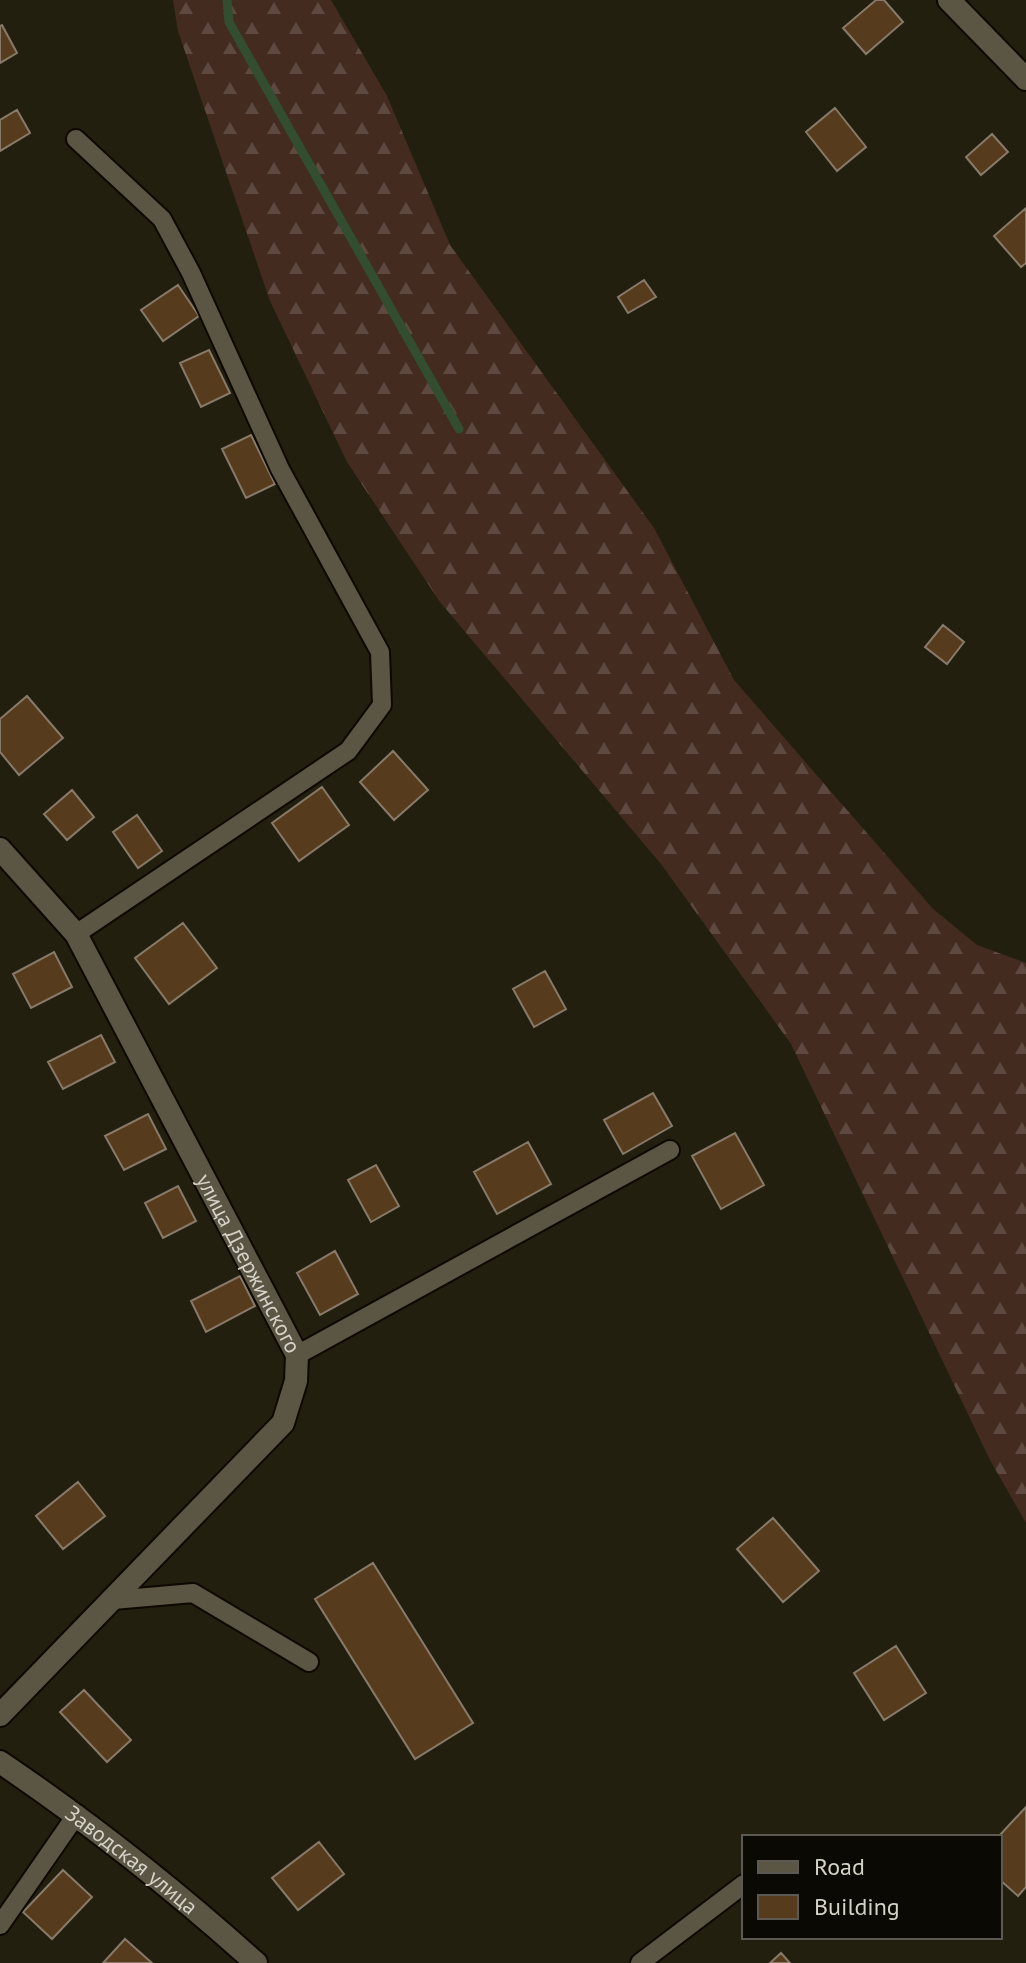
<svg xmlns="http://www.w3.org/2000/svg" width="1026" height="1963" font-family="'PT Sans',sans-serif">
<defs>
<pattern id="forest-firs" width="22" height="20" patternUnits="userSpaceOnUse" patternTransform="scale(2)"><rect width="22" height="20" fill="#432b20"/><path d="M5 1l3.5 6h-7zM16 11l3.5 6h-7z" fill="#5d493f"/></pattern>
</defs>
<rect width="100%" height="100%" fill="#231f0e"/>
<path fill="url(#forest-firs)" d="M 173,0 L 331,0 L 387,96 L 450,245 L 654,528 L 734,680 L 933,909 L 977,945 L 1026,963 L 1026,1523 L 990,1460 L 791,1044 L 661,864 L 440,602 L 347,462 L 270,301 L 178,31 Z"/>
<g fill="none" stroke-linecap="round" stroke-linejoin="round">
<path stroke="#324d2f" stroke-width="9" d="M 227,0 L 229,22 L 459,429"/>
</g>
<path fill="#563c1c" stroke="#887a6a" stroke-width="2" d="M 876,0 L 884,0 L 903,22 L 866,54 L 843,28 Z
M 2,25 L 17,53 L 0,63 L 0,26 Z
M 835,108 L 866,147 L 837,171 L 806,132 Z
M 17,110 L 30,133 L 0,151 L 0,120 Z
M 992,134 L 1008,152 L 981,175 L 966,157 Z
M 1026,208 L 1026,263 L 1021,267 L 994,236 Z
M 644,280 L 656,297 L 628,313 L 618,297 Z
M 178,285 L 199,316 L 163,341 L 141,310 Z
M 209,350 L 230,393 L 201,407 L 180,363 Z
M 251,435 L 275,484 L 246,498 L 222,449 Z
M 943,625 L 964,642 L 947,664 L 925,647 Z
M 27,696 L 63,738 L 19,775 L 0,752 L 0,719 Z
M 393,751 L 428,790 L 394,820 L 360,782 Z
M 322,787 L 349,825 L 299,861 L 272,823 Z
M 72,790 L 94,817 L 67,840 L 44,814 Z
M 137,815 L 162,851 L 138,868 L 113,832 Z
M 183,923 L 217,968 L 169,1004 L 135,958 Z
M 54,952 L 72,987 L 31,1008 L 13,974 Z
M 545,971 L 566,1009 L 534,1027 L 513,989 Z
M 101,1035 L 115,1062 L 63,1089 L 48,1062 Z
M 653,1093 L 672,1126 L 623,1154 L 604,1120 Z
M 148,1114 L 166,1149 L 124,1170 L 105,1136 Z
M 735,1133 L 764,1185 L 721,1209 L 692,1156 Z
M 528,1142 L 551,1184 L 497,1214 L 474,1172 Z
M 376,1165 L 399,1206 L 371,1222 L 348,1180 Z
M 178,1186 L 196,1221 L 163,1238 L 145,1203 Z
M 335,1251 L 358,1294 L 320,1315 L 297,1273 Z
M 240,1276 L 255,1306 L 206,1332 L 191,1301 Z
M 78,1482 L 105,1516 L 63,1549 L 36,1516 Z
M 773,1518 L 819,1571 L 783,1602 L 737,1549 Z
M 373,1563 L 473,1723 L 415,1759 L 315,1599 Z
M 896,1646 L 926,1693 L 884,1720 L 854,1673 Z
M 84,1690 L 131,1740 L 107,1762 L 60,1712 Z
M 1026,1807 L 1026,1887 L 1018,1896 L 1000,1880 L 1000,1837 L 998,1837 Z
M 319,1842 L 344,1874 L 298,1910 L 272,1878 Z
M 63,1870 L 92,1897 L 52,1939 L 23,1912 Z
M 125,1939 L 152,1963 L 103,1963 Z
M 781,1953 L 790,1963 L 770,1963 Z"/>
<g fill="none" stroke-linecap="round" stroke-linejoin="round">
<g stroke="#0d0800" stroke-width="22">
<path id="service" d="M 76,934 L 348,751 L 382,705 L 380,652 L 280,469 L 191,273 L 162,219 L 76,139
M 297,1355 L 670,1150
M 113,1600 L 193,1593 L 309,1662
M 0,1925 L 77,1814
M 640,1963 L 744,1884"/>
</g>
<g stroke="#0d0800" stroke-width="26">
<g id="minor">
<path d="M 949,0 L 1026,79"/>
<path id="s1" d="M 0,849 L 76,934 L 297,1355 L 296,1381 L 283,1423 L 0,1715"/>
</g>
</g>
<g stroke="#0d0800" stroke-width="26">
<g id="tertiary">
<path id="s2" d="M 0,1762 C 90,1823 175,1890 256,1963"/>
</g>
</g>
<use href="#service" stroke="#5b5543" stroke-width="18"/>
<use href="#minor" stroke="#5b5543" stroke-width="22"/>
<use href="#tertiary" stroke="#5b5543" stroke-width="22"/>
</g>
<g text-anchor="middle" stroke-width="6" stroke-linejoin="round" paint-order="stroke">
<g font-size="22" fill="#d5d2c8" stroke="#0b0903">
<text dy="8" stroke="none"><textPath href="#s1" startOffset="486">улица Дзержинского</textPath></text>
<text dy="8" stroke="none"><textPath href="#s2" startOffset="164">Заводская улица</textPath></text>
</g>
</g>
<rect x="742" y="1835" width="260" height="104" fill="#0b0903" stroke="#5c5952" stroke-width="2"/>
<rect x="758" y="1861" width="40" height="12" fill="#5b5543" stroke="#5c5952" stroke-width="2"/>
<text x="814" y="1875" font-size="24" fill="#d5d2c8">Road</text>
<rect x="758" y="1895" width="40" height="24" fill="#563c1c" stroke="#5c5952" stroke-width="2"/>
<text x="814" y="1915" font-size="24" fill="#d5d2c8">Building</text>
</svg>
